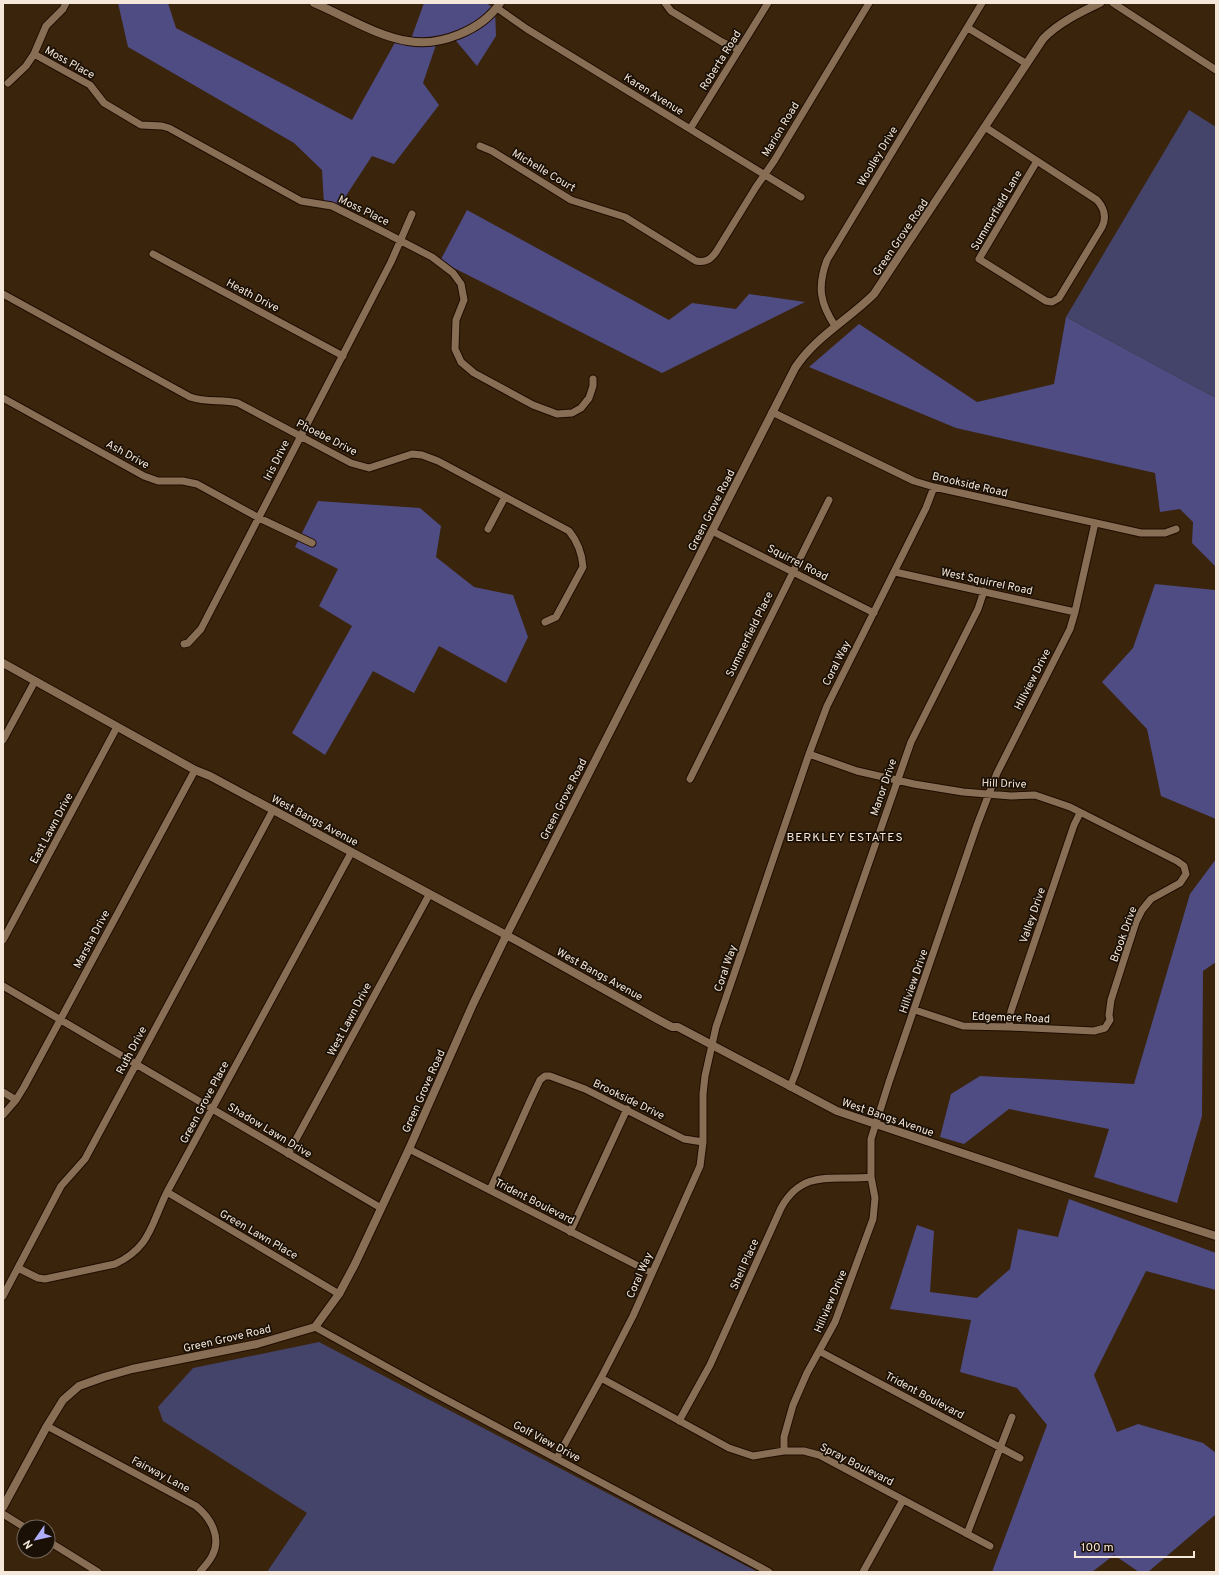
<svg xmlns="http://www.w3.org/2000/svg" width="1219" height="1575" font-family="Overpass,sans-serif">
<rect width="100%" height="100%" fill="#3a240c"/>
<path fill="#444369" d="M 1189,110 L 1216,127 L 1216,398 L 1066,317 Z
M 319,1342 L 758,1572 L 267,1572 L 307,1513 L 163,1421 L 158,1407 L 193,1368 Z"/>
<path fill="#4f4c83" d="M 118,3 L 168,3 L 176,28 L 352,120 L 398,37 L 411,39 L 424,3 L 486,3 L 495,9 L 496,36 L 477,66 L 452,36 L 438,39 L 423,83 L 439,105 L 394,164 L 372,156 L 338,208 L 324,204 L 322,170 L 294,143 L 128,47 Z
M 467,210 L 669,320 L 692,303 L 736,309 L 749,294 L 805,302 L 662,373 L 440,261 Z
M 1066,317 L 1216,398 L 1216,567 L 1192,543 L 1193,522 L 1180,509 L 1160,512 L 1155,473 L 956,428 L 809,367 L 859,324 L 977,402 L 1054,384 Z
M 318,501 L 420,508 L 441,526 L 436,557 L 474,587 L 513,595 L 528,637 L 506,683 L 439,646 L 414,693 L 373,671 L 325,755 L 292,733 L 352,626 L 319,606 L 338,569 L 295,547 Z
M 1155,584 L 1215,590 L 1216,586 L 1216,819 L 1161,796 L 1147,729 L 1102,682 L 1133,648 Z
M 1216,859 L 1216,962 L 1203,971 L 1202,1116 L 1177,1203 L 1094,1177 L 1109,1129 L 1009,1109 L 964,1144 L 940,1137 L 951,1094 L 980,1076 L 1134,1084 L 1190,894 Z
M 1069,1199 L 1216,1253 L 1216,1290 L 1146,1271 L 1094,1375 L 1117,1432 L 1138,1424 L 1203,1443 L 1216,1453 L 1215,1515 L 1148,1572 L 1139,1572 L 1114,1555 L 1092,1572 L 992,1572 L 1047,1425 L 1017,1388 L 960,1372 L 971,1320 L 890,1309 L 917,1225 L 934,1231 L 930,1292 L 977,1298 L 1010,1269 L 1018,1229 L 1058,1237 Z"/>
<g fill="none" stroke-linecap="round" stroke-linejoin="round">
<g stroke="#200d00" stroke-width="9">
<path id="minor" d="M 665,3 L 671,11 L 722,42 L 739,50
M 1113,3 L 1216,70
M 497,8 L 527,29 L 801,197
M 968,28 L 1027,64
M 34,54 L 90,85 L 104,103 L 141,125 L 162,126 L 169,128 L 301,201 L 332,206 L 380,230 L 432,257 L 453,273 L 461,284 L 464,300 L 456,320 L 455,349 L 461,362 L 474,373 L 533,405 L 557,414 L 572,413 L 581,408 L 589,398 L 593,386 L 593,379
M 8,83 L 26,66 L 34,54 L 46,26 L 63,9 L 66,3
M 985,127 L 1097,200 C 1104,208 1107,217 1102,227 L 1059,298 L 1052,302 L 1046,301 L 979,259 L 1037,161
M 690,129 L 768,3
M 480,146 L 492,151 L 571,200 L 625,217 L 696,261 C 706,263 711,259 716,252 L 756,187 L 774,161 L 869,3
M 153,254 L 343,356
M 3,294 L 190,397 C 207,403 221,399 238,403 L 351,463 L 369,468 L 412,454 L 422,455 L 438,461 L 569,531 C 578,542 582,553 583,567 L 556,617 L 545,622
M 835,326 C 820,303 817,287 827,260 L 982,3
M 3,398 L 144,476 L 158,481 L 183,481 L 197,484 L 259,518 L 312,543
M 772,412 L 914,481 L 934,487 L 1141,533 L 1165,533 L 1176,529
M 488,529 L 505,497
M 712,531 L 874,613
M 895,572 L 1075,612
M 184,644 L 188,643 L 201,629 L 391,262 L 412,214
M 3,740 L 35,681
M 809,754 L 857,771 L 914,784 L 963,792 L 1011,796 L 1035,795 L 1070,807 L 1177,861 L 1184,866 L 1186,874 L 1180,883 L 1151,899 L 1142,910 L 1136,922 L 1111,1000 L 1109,1015 L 1110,1020 L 1105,1028 L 1094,1031 L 1009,1027 L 963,1026 L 915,1010
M 690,779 L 829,500
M 3,940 L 117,727
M 3,986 L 381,1208
M 1009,1027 L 1011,1011 L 1074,825 L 1080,813
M 790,1087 L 796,1072 L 911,742 L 978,609 L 984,591
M 3,1092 L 16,1100
M 3,1115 L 16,1100 L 24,1087 L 195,770
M 409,1149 L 652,1273
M 288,1154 L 429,895
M 490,1190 L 530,1101 L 540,1080 L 545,1076 L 550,1076 L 585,1089 L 684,1139 L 703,1142
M 167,1192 L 339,1294
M 570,1232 L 627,1109
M 18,1268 L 38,1278 L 45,1279 L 115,1264 C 151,1247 151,1224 167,1192 L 351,853
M 3,1296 L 61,1186 L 85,1159 L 273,810
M 315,1327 L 430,1391 L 769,1572
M 819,1351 L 1020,1458
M 601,1378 L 729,1448 L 753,1456 L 784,1451 L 804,1451 L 819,1455 L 990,1546
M 679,1421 L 710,1365 L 781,1208 C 803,1168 834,1181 871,1177
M 47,1426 L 196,1506 C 211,1518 222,1538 212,1556 C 209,1562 204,1567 200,1572
M 784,1451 L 784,1437 L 793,1405 L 807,1373 L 835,1322 L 873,1219 L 875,1198 L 871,1177 L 871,1139 L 889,1082 L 977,825 L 997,773 L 1070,629 L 1075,612 L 1095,523
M 557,1458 L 601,1378 L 633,1316 L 700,1166 L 703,1142 L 703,1094 L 705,1076 L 716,1027 L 809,754 L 827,706 L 926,508 L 934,487
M 3,1514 L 24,1527
M 967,1534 L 1012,1417
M 48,1541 L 98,1572
M 863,1572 L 903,1500"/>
</g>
<g stroke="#200d00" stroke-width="10">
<path id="tertiary" d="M 314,3 C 343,15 376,36 408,41 C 440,47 482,30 500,3
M 3,663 L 195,770 L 210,776 L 521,943 L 657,1019 L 672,1027 L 678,1027 L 837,1111 L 1078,1192 L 1216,1236
M 3,1507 L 47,1426 L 63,1400 L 79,1386 L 104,1377 L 132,1369 L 257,1344 L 315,1327 L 339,1294 L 355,1264 L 409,1149 L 473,1004 L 506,936 L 795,368 C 815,337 848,320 874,294 L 1043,39 C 1058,23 1081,12 1100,3"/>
</g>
<use href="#minor" stroke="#876e55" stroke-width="7"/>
<use href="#tertiary" stroke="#876e55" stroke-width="8"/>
</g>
<g text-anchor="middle" stroke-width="3.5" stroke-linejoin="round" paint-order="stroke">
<g font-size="11" fill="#f5e7d9" stroke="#1a1006">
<text transform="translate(720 60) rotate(-58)" y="4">Roberta Road</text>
<text transform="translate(70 62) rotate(29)" y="4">Moss Place</text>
<text transform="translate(654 94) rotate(32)" y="4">Karen Avenue</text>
<text transform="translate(780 129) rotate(-59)" y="4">Marion Road</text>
<text transform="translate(877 156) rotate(-59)" y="4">Woolley Drive</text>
<text transform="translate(544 170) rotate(31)" y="4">Michelle Court</text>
<text transform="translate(364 210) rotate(26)" y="4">Moss Place</text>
<text transform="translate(996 210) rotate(-60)" y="4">Summerfield Lane</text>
<text transform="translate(900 237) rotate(-56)" y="4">Green Grove Road</text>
<text transform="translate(253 295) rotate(28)" y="4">Heath Drive</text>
<text transform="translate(327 437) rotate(27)" y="4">Phoebe Drive</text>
<text transform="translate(128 454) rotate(29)" y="4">Ash Drive</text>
<text transform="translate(276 460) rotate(-63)" y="4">Iris Drive</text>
<text transform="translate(970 484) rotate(13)" y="4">Brookside Road</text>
<text transform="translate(711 510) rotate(-63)" y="4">Green Grove Road</text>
<text transform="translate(798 562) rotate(27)" y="4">Squirrel Road</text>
<text transform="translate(987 581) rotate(12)" y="4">West Squirrel Road</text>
<text transform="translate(749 634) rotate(-64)" y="4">Summerfield Place</text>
<text transform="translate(836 663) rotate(-63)" y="4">Coral Way</text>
<text transform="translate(1032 679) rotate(-63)" y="4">Hillview Drive</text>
<text transform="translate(1004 783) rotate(2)" y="4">Hill Drive</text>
<text transform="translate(883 787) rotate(-71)" y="4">Manor Drive</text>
<text transform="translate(563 799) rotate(-63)" y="4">Green Grove Road</text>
<text transform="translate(315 820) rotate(28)" y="4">West Bangs Avenue</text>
<text transform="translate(51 828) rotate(-62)" y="4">East Lawn Drive</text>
<text transform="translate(1032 915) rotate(-71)" y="4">Valley Drive</text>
<text transform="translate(1123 934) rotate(-70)" y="4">Brook Drive</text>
<text transform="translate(91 939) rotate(-62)" y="4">Marsha Drive</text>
<text transform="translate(725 968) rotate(-71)" y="4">Coral Way</text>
<text transform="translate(600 974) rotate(29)" y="4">West Bangs Avenue</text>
<text transform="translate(913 981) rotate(-71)" y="4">Hillview Drive</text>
<text transform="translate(1011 1017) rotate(2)" y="4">Edgemere Road</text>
<text transform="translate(349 1019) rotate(-62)" y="4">West Lawn Drive</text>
<text transform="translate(131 1050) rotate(-62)" y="4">Ruth Drive</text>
<text transform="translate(423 1091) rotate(-66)" y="4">Green Grove Road</text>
<text transform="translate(629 1099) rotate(26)" y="4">Brookside Drive</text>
<text transform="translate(204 1102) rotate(-62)" y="4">Green Grove Place</text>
<text transform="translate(888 1117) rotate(19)" y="4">West Bangs Avenue</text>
<text transform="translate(270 1130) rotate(31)" y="4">Shadow Lawn Drive</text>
<text transform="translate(535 1201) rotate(27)" y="4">Trident Boulevard</text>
<text transform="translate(259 1234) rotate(30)" y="4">Green Lawn Place</text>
<text transform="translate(744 1264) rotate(-66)" y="4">Shell Place</text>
<text transform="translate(639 1275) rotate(-66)" y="4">Coral Way</text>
<text transform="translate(830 1301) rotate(-67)" y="4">Hillview Drive</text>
<text transform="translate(227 1338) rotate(-13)" y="4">Green Grove Road</text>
<text transform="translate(925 1395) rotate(28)" y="4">Trident Boulevard</text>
<text transform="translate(547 1441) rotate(28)" y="4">Golf View Drive</text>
<text transform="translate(857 1464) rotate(27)" y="4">Spray Boulevard</text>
<text transform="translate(161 1474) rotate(28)" y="4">Fairway Lane</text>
</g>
<g font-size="12" letter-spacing="1" fill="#f5e7d9" stroke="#1a1006">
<text x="845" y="841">BERKLEY ESTATES</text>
</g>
</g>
<rect width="1219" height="1575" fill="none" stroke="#f5e7d9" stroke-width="8"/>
<g transform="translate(36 1539) rotate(236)"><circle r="19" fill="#1a1006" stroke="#72665a"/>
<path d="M0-3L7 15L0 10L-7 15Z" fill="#afaefa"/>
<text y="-6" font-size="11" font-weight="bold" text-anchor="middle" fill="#f5e7d9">N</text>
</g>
<path d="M1075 1551v6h119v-6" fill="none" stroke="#f5e7d9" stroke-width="2"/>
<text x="1081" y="1551" font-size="12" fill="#f5e7d9" stroke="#1a1006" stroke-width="3" paint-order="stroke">100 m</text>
</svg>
